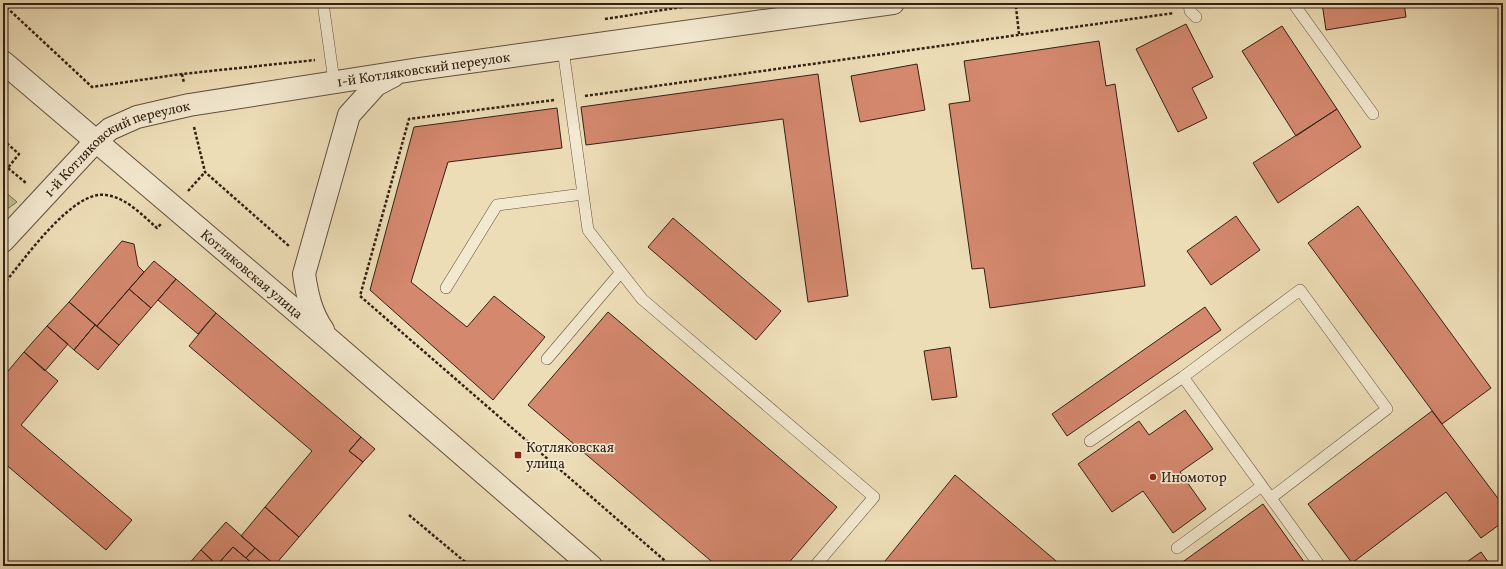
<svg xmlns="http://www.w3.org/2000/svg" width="1506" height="569" font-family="Vollkorn,serif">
<rect width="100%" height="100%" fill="#edddb7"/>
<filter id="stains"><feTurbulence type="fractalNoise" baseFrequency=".005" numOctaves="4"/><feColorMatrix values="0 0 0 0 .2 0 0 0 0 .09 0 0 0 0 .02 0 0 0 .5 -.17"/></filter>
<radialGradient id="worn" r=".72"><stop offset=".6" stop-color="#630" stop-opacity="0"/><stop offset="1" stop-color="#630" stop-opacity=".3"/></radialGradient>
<path fill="#bebf8a" stroke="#78704f" d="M 3,190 L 17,202 L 3,212 Z"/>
<path fill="#d4886e" stroke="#332114" d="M 1322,3 L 1404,3 L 1406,17 L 1326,30 Z
M 1186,24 L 1213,77 L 1192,88 L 1207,118 L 1178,132 L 1136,49 Z
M 1282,26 L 1337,109 L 1296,136 L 1242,51 Z
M 1099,41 L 1106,86 L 1115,84 L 1145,286 L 990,308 L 984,268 L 972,269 L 949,104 L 970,101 L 964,61 Z
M 917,64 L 925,110 L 860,122 L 851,76 Z
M 818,74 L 848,296 L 808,302 L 783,119 L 586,145 L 581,107 Z
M 557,108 L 562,148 L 448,162 L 411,282 L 467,327 L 494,296 L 545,337 L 493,400 L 370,290 L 414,127 Z
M 1337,109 L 1361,147 L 1278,203 L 1253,163 Z
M 1358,206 L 1491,388 L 1442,424 L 1308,243 Z
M 1236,216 L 1260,250 L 1211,285 L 1187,251 Z
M 673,218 L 781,311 L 756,340 L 648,247 Z
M 122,241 L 134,244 L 138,266 L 144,272 L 97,326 L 69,302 Z
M 154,261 L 176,279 L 151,308 L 129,289 Z
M 176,279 L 216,313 L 198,334 L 158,300 Z
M 129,289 L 151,308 L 119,345 L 97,326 Z
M 69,302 L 95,325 L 74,350 L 47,326 Z
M 1205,307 L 1221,330 L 1067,436 L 1052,414 Z
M 608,312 L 837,507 L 786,566 L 717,566 L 528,405 Z
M 216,313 L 361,437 L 349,451 L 363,462 L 299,537 L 265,507 L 312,451 L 189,346 Z
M 95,325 L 119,345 L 98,370 L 74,350 Z
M 47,326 L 68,344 L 45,371 L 24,352 Z
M 950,347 L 957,397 L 932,400 L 924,351 Z
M 24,352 L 58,381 L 21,425 L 132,520 L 106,550 L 3,462 L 3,377 Z
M 1185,410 L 1213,449 L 1180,472 L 1206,509 L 1173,533 L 1143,491 L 1112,512 L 1078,464 L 1139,421 L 1149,435 Z
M 1432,411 L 1503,505 L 1503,522 L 1481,538 L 1446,492 L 1352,563 L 1308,504 Z
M 361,437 L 375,449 L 363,462 L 349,451 Z
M 955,475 L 1062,566 L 881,566 Z
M 1263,504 L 1307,566 L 1177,566 Z
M 265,507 L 299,537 L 275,565 L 241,536 Z
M 226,522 L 255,548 L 246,558 L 233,547 L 217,565 L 201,550 Z
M 233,547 L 246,558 L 255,566 L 216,566 Z
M 255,548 L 275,565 L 274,566 L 255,566 L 246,558 Z
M 201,550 L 217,565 L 216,566 L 187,566 Z
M 1481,552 L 1491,566 L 1461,566 Z"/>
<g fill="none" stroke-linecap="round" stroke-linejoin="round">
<g stroke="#62503d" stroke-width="12">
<path id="service" d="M 323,3 L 334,81
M 1189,3 L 1190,11 L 1196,17
M 1293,3 L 1373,114
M 563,49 L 588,230 L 642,299 L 874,497 L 815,566
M 446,288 L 497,205 L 583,194
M 547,359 L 621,272
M 1183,377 L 1300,290 L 1387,409 L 1271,498
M 1090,441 L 1183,377 L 1320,566
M 1177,548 L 1262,486"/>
</g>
<g stroke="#62503d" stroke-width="24">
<g id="tertiary">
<path id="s1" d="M 3,62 L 331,341 L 591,566"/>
<path id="s2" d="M 3,241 L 95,142 L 110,129 L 137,117 L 189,105 L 419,69 L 893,3"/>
<path d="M 323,330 C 311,313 307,294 304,274 L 349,115 L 376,85 L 393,76"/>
</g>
</g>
<path stroke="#332114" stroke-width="2.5" stroke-dasharray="3 2" stroke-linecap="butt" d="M 3,4 L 92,87 L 182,74 L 315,60
M 1209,7 L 1230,3
M 605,19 L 707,3
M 1019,34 L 1016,7 L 1047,3
M 182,74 L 184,83
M 585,96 L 1174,13
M 554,100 L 409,119 L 360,296 L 671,566
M 194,127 L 205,172 L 289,246
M 3,140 L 19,154 L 3,174
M 8,168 L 26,183
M 188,191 L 205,172
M 3,285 C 23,261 73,189 106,195 C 127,198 142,215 157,228 L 161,224
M 409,515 L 470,566"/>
<use href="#service" stroke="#f3e9d0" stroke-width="11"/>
<use href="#tertiary" stroke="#f3e9d0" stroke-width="22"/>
</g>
<g fill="#8f2418" stroke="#f3e9d0" stroke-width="1.5">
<rect x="514" y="451" width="8" height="8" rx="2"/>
<circle cx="1153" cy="477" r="4"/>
</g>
<g text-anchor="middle" stroke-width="3.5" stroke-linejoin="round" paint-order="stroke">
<g font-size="14" fill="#332114" stroke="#f3e9d0">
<text dy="5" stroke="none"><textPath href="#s2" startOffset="475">1-й Котляковский переулок</textPath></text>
<text dy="5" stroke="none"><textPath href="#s2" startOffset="151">1-й Котляковский переулок</textPath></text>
<text dy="5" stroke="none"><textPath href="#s1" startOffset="327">Котляковская улица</textPath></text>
</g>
<g font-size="14" fill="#332114" stroke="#f3e9d0" text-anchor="start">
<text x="526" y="452">Котляковская<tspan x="526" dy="16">улица</tspan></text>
<text x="1161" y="482">Иномотор</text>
</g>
</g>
<rect width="1506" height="569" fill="none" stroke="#edddb7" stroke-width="16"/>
<rect x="4" y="4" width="1498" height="561" fill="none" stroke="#332114" stroke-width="2"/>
<rect x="8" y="8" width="1490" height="553" fill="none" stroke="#332114"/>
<rect width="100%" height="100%" filter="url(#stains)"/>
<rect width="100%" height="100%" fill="url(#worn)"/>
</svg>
